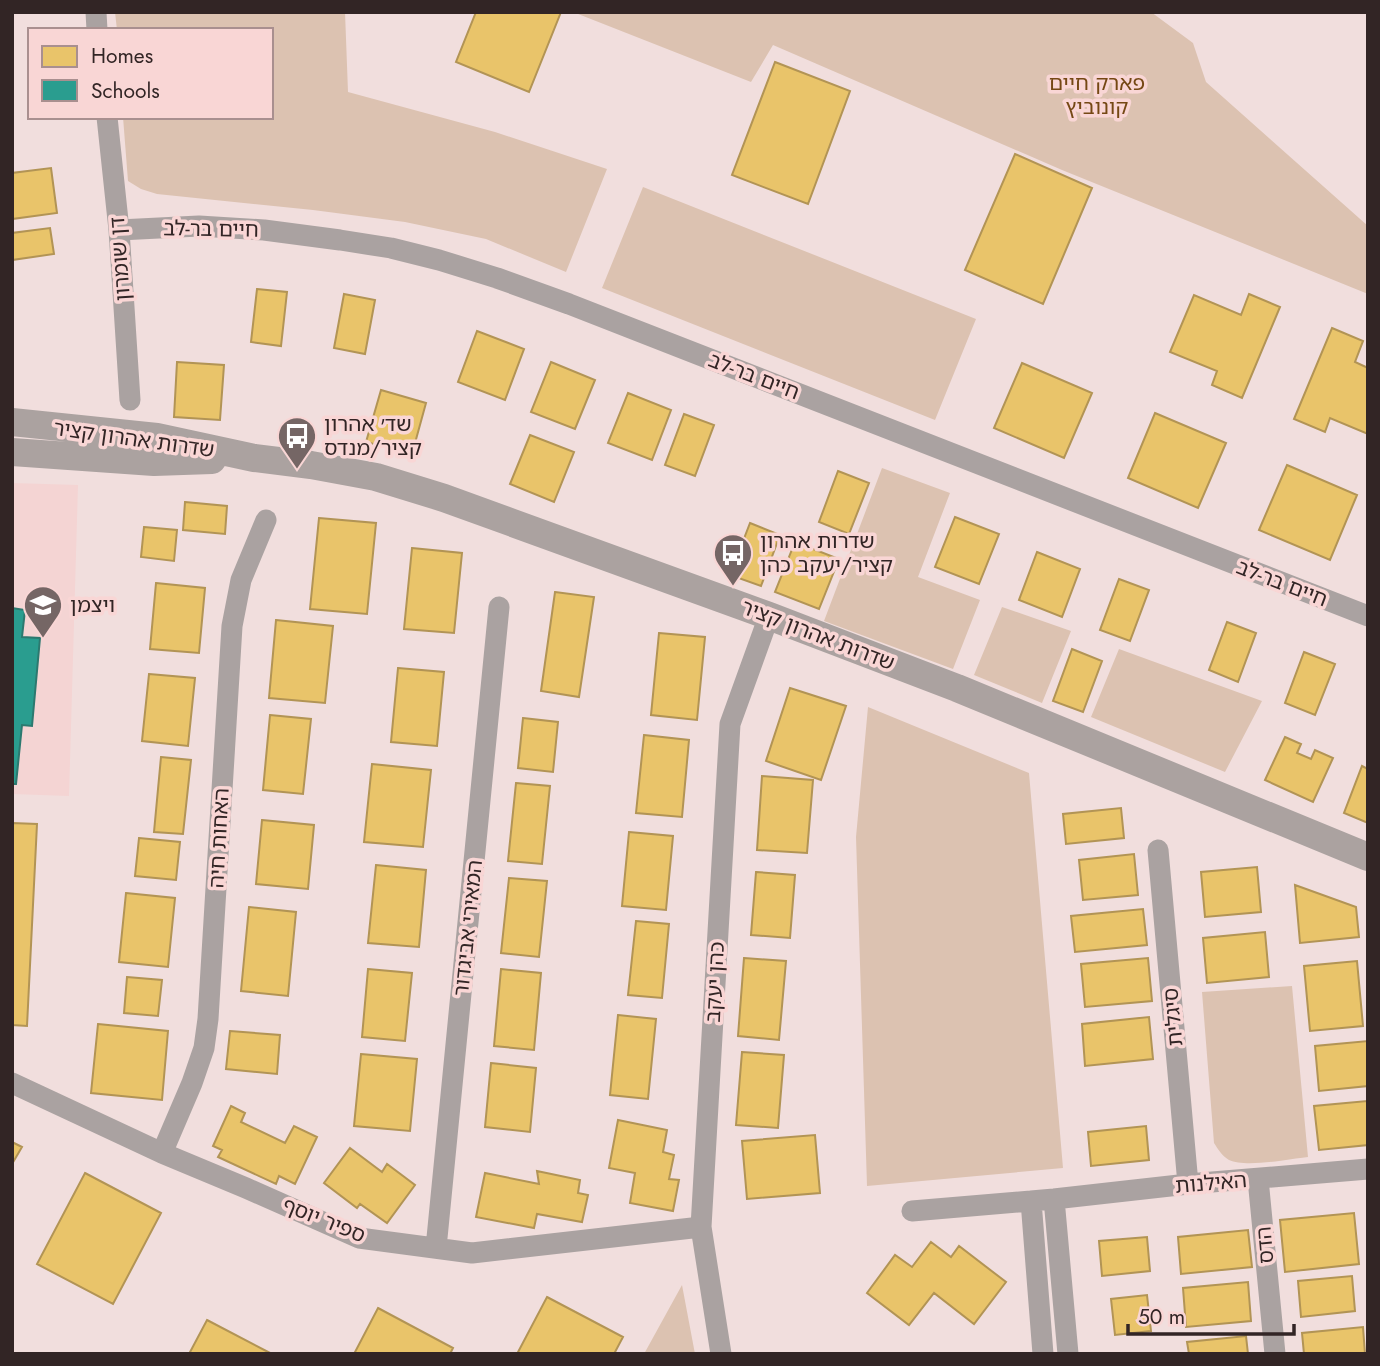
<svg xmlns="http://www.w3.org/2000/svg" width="1380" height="1366" font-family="Jost,'Noto Sans Hebrew',sans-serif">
<rect width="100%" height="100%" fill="#f1dedd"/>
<path fill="#f4d4d3" d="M 12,483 L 78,485 L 69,796 L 12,794 Z"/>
<path fill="#dcc2b1" d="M 115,12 L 345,12 L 348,92 L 495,132 L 607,169 L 566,272 L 486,239 L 405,222 L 313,210 L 157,194 L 141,189 L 128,181 L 123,117 L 271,117 L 271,30 L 117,30 Z
M 573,12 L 1151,12 L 1193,43 L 1206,82 L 1368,226 L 1368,294 L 1062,170 L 773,45 L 751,82 Z
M 643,187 L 976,319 L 935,420 L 602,288 Z
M 882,468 L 950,493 L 918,577 L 980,600 L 953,669 L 824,621 Z
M 1002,607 L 1071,631 L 1042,703 L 974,675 Z
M 1119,649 L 1262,701 L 1225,772 L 1091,717 Z
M 868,707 L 1029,773 L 1063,1168 L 867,1186 L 856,837 Z
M 1292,986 L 1308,1157 C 1289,1159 1246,1168 1229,1160 C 1222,1156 1218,1149 1214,1143 L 1202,992 Z
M 682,1285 L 695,1354 L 644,1354 Z"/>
<path fill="#e9c46a" stroke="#b29455" stroke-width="2" d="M 476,12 L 561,12 L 529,92 L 456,62 Z
M 775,62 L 850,91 L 808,204 L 732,175 Z
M 1015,154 L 1092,188 L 1043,304 L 965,270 Z
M 51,168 L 57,213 L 12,219 L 12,173 Z
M 50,228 L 54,254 L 12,260 L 12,233 Z
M 257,289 L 287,292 L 281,346 L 251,342 Z
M 344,294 L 375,300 L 365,354 L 334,348 Z
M 1249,294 L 1280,307 L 1242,398 L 1212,385 L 1217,371 L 1170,352 L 1194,295 L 1241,315 Z
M 1332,328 L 1363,341 L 1355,362 L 1368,368 L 1368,434 L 1330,418 L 1325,432 L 1294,419 Z
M 477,331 L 524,349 L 505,400 L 458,382 Z
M 177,362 L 224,365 L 220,420 L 174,417 Z
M 551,362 L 595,380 L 575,429 L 531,412 Z
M 1022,363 L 1092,393 L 1064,458 L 994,428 Z
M 381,390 L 426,403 L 412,454 L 366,442 Z
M 628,393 L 671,410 L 652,460 L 608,443 Z
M 1155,413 L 1226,443 L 1198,508 L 1128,478 Z
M 684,414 L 714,425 L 695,476 L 665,465 Z
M 530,435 L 574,452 L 554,502 L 510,484 Z
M 1287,465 L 1357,495 L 1330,560 L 1259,530 Z
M 838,471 L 869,483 L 849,534 L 819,522 Z
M 185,502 L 227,506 L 225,534 L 183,530 Z
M 955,517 L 999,534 L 979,584 L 935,567 Z
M 319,518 L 376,523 L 367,614 L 310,609 Z
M 750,523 L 780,535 L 761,586 L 730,575 Z
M 144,527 L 177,530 L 174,561 L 141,557 Z
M 795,542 L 839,559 L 819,609 L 775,592 Z
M 412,548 L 462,553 L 454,633 L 404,629 Z
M 1037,552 L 1080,569 L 1062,617 L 1019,600 Z
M 1119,579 L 1149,590 L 1130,641 L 1100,630 Z
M 156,583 L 205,588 L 199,653 L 150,649 Z
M 555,592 L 594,597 L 579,697 L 541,691 Z
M 276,620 L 333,626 L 325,703 L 269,698 Z
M 1227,622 L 1256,633 L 1238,682 L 1209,670 Z
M 659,633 L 705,637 L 697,720 L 651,715 Z
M 1072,649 L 1102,661 L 1083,712 L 1053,701 Z
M 1304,652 L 1335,664 L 1315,715 L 1285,703 Z
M 398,668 L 444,672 L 437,746 L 391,742 Z
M 149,674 L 195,678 L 188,746 L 142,741 Z
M 790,688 L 846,706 L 821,780 L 766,761 Z
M 270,715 L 311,719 L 303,794 L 263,790 Z
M 523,718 L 558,722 L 553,772 L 518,768 Z
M 644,735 L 689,740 L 682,817 L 636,813 Z
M 1285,737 L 1301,744 L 1297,753 L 1311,759 L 1315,750 L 1333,758 L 1313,802 L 1265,780 Z
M 161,757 L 191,760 L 183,834 L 154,832 Z
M 372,764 L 431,770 L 423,847 L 364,842 Z
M 1362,766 L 1368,769 L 1368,823 L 1344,813 Z
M 762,776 L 813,780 L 807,853 L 757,850 Z
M 516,783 L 550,786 L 542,864 L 508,861 Z
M 1121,808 L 1124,838 L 1066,844 L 1063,814 Z
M 262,820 L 314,825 L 308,889 L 256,884 Z
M 12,823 L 37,824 L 27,1026 L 12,1025 Z
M 629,832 L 673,836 L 666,910 L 622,906 Z
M 139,838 L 180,842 L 176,880 L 135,876 Z
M 1134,854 L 1138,895 L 1083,900 L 1079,860 Z
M 376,865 L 426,870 L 419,947 L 368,943 Z
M 1257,867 L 1261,912 L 1205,917 L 1201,872 Z
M 756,872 L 795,875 L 790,938 L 751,935 Z
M 509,878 L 547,881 L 539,957 L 501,953 Z
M 1295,885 L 1356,907 L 1359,937 L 1300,943 Z
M 126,893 L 175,898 L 168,967 L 119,962 Z
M 249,907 L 296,912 L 288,996 L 241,991 Z
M 1143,909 L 1147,945 L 1075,952 L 1071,916 Z
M 636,921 L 669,924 L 662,998 L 628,995 Z
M 1265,932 L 1269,977 L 1207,983 L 1203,938 Z
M 744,958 L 786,961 L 779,1040 L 738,1036 Z
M 1148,958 L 1152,1001 L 1085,1007 L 1081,964 Z
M 1357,961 L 1363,1026 L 1310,1031 L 1304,966 Z
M 368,969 L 412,973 L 405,1041 L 362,1037 Z
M 501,969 L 541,973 L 534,1050 L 494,1046 Z
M 127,977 L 162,980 L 158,1016 L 124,1013 Z
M 618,1015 L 656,1019 L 648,1099 L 610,1095 Z
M 1149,1017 L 1153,1059 L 1085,1066 L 1082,1024 Z
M 98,1024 L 168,1031 L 162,1100 L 91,1093 Z
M 230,1031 L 280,1035 L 277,1074 L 226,1069 Z
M 1368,1041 L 1368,1086 L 1319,1091 L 1315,1046 Z
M 742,1052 L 784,1055 L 778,1128 L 736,1125 Z
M 361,1054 L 417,1059 L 410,1131 L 354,1126 Z
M 491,1063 L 536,1068 L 530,1132 L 485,1127 Z
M 1367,1101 L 1368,1145 L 1319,1150 L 1314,1106 Z
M 231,1106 L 245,1113 L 241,1122 L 285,1143 L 294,1126 L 317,1137 L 295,1184 L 279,1176 L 276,1184 L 218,1157 L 222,1150 L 213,1146 Z
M 618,1120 L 667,1130 L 663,1152 L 674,1155 L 669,1179 L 679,1180 L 673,1211 L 630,1203 L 635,1173 L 609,1168 Z
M 1146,1126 L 1149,1160 L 1091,1166 L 1088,1132 Z
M 815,1135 L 820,1193 L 747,1199 L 742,1141 Z
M 12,1142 L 22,1147 L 12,1164 Z
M 350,1148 L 382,1172 L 387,1164 L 415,1185 L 387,1223 L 360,1204 L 357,1208 L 324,1183 Z
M 537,1171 L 580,1180 L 578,1193 L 588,1195 L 582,1222 L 537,1214 L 534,1228 L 476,1217 L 485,1173 L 539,1184 Z
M 85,1173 L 161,1213 L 113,1304 L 37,1264 Z
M 1354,1213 L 1359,1264 L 1285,1272 L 1280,1220 Z
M 1248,1230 L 1252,1267 L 1181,1274 L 1178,1237 Z
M 1147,1237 L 1150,1271 L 1102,1276 L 1099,1241 Z
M 931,1242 L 951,1257 L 959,1246 L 1006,1282 L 974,1324 L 934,1293 L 909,1325 L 867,1293 L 895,1255 L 912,1267 Z
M 1352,1276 L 1355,1311 L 1301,1317 L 1298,1281 Z
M 1248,1282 L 1251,1321 L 1186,1327 L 1183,1288 Z
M 1147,1295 L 1151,1331 L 1115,1335 L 1111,1299 Z
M 547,1297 L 623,1337 L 614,1354 L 517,1354 Z
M 378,1308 L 453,1348 L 450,1354 L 354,1354 Z
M 207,1320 L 272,1354 L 189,1354 Z
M 1363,1327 L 1365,1354 L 1304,1354 L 1302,1333 Z
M 1246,1336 L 1248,1354 L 1189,1354 L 1187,1342 Z"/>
<path fill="#2a9d8f" stroke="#2c796f" stroke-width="2" d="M 12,608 L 25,610 L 22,637 L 40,638 L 32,726 L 22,725 L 16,784 L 12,784 Z"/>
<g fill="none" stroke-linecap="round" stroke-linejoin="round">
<path stroke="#aaa2a1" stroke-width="21" d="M 96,12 L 97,30
M 107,117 L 119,230 L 130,400
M 119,230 L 199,226 L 264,230 L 340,240 L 391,248 L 439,260 L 497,278 L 569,304 L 1368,616
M 1158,850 L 1188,1184
M 12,1083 L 162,1153 L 246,1188 L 359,1238 L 472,1253 L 701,1227
M 162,1153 L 192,1083 L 204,1048 L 208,1019 L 232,626 L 241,580 L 266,520
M 1258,1179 L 1275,1354
M 1054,1199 L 1068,1354
M 1031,1201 L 1043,1354
M 912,1211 L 1054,1199 L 1188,1184 L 1368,1169
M 436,1248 L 499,607
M 721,1354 L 701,1227 L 730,724 L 769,616"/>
<path stroke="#aba2a0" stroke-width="28" d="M 12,422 L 157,437 L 254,458 L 311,465 L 376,477 L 444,498 L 769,616 L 957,688 L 1368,857
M 12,452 L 154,462 L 212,460"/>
</g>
<defs>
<g id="bus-pin" transform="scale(2.0125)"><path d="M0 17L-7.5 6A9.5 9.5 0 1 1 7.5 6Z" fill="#756665" stroke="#f9d6d5"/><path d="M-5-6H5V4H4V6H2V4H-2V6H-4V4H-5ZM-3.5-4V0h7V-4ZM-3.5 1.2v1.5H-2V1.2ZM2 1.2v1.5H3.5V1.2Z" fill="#fff"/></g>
<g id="school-pin" transform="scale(2.0125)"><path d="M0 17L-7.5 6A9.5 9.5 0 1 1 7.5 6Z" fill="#756665" stroke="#f9d6d5"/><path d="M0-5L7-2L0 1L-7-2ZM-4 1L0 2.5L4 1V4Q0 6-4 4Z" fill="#fff"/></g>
</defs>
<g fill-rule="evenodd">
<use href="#bus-pin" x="297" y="436"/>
<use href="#bus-pin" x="733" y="553"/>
<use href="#school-pin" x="43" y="605"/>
</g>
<g text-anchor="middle" stroke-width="7" stroke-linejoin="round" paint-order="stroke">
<g font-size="21" fill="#754814" stroke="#f9d6d5">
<text x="1097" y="90">פארק חיים<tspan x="1097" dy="24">קונוביץ</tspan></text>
</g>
<g font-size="21" fill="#322525" stroke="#f9d6d5">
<text transform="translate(211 229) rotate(1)" y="7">חיים בר-לב</text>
<text transform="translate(120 259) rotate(-94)" y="7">דן שומרון</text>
<text transform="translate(754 376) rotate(21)" y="7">חיים בר-לב</text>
<text transform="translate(134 439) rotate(8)" y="7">שדרות אהרון קציר</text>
<text transform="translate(1282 583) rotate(21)" y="7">חיים בר-לב</text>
<text transform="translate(818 635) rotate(21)" y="7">שדרות אהרון קציר</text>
<text transform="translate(219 838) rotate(-87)" y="7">האחות חיה</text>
<text transform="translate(468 928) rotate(-84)" y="7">המאירי אביגדור</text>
<text transform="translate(715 982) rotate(-87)" y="7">כהן יעקב</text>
<text transform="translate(1173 1017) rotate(-95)" y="7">סיגלית</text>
<text transform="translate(1211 1183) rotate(-5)" y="7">האילנות</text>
<text transform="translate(324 1220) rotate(22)" y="7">ספיר יוסף</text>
<text transform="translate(1265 1245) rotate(-95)" y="7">הדס</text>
</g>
<g font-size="21" fill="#322525" stroke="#f9d6d5" text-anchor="start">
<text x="324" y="431">שד׳ אהרון<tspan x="324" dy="24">קציר/מנדס</tspan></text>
<text x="760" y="548">שדרות אהרון<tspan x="760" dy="24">קציר/יעקב כהן</tspan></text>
<text x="70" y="612">ויצמן</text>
</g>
</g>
<rect width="1380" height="1366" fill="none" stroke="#322525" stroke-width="28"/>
<rect x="28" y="28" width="245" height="91" fill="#f9d6d5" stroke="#a98f8f" stroke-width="2"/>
<rect x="42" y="46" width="35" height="21" fill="#e9c46a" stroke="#a98f8f" stroke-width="2"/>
<text x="91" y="63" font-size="21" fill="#322525">Homes</text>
<rect x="42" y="80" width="35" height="21" fill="#2a9d8f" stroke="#a98f8f" stroke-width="2"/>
<text x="91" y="98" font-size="21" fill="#322525">Schools</text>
<path d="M1128 1324v10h166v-10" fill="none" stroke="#322525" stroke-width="3.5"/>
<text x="1138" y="1324" font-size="21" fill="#322525" stroke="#f9d6d5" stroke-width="5" paint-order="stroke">50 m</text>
</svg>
